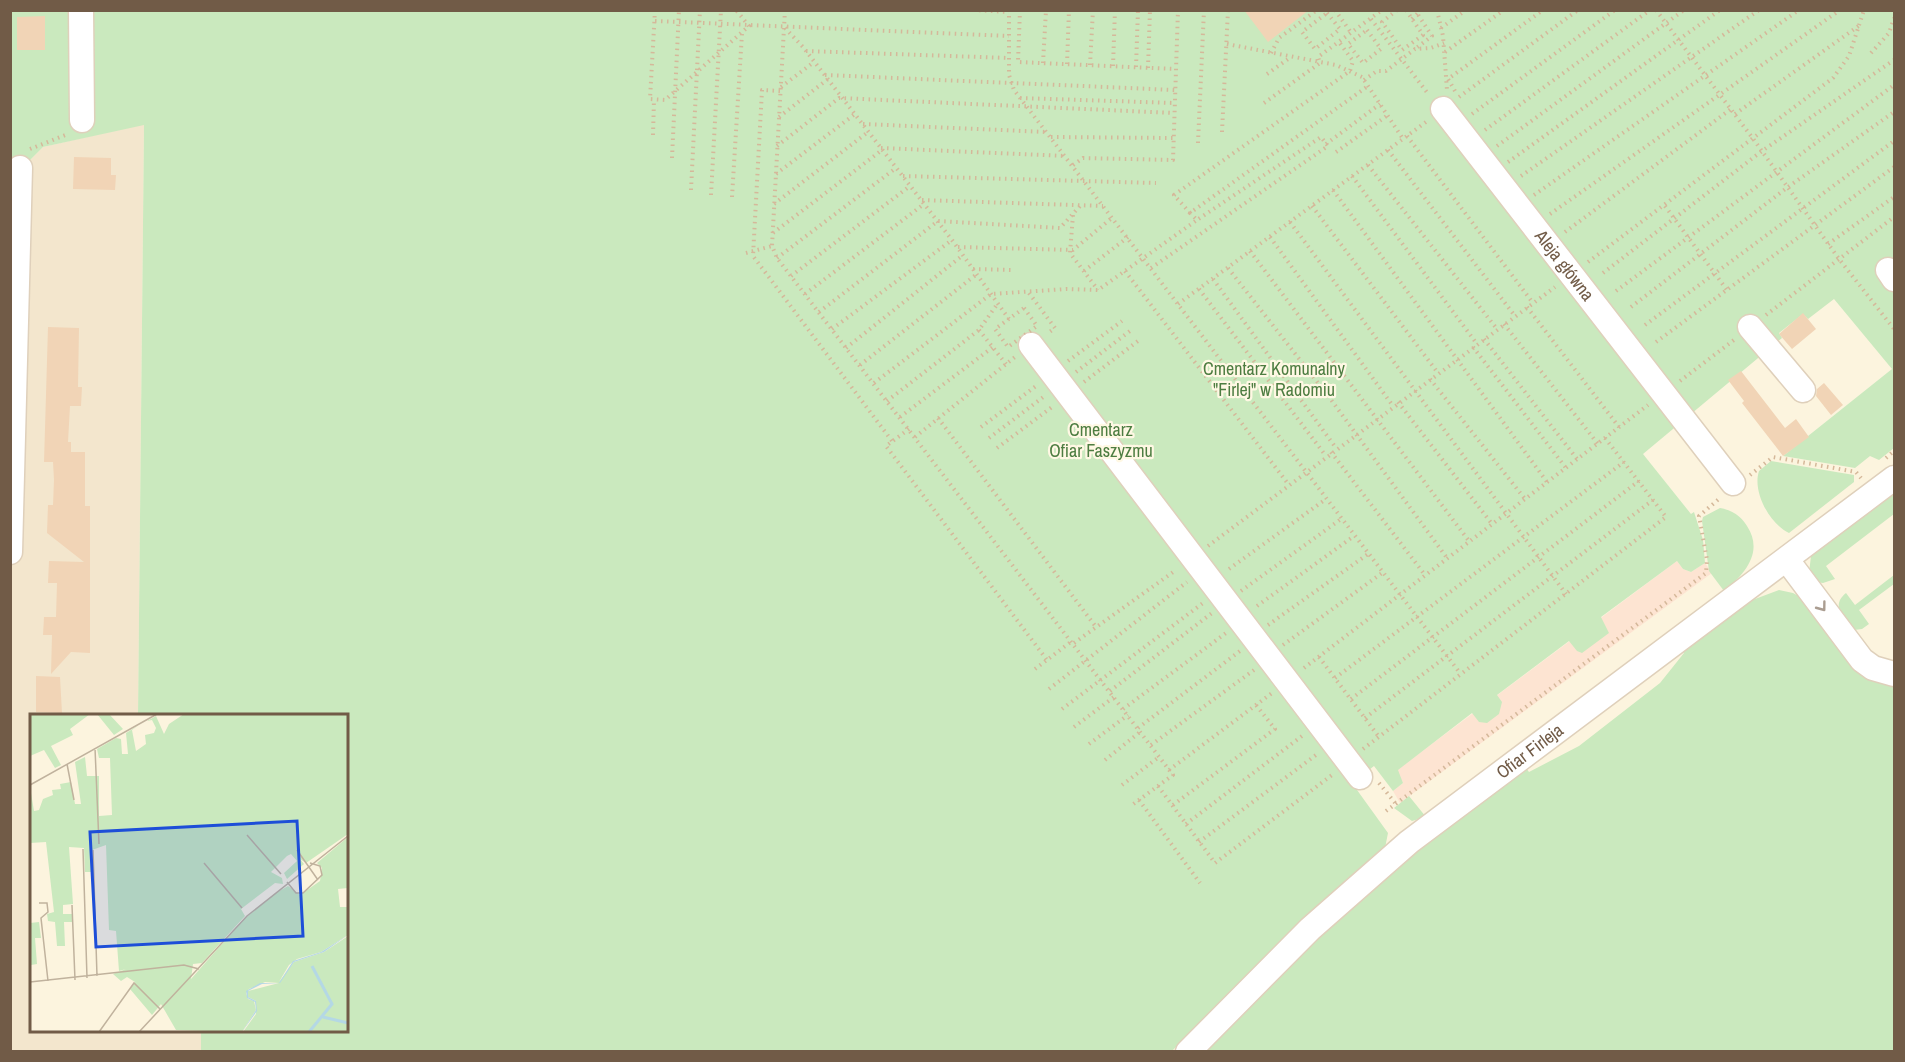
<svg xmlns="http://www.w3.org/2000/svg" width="1905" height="1062" font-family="'Archivo Narrow',sans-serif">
<rect width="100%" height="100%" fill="#fcf4de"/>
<path fill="#f3e6cd" d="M 144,124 L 138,715 L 32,716 L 32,1030 L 201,1031 L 201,1051 L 11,1052 L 10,370 L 29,161 L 43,147 Z"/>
<path fill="#fde4d2" d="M 1677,561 L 1683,569 L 1691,572 L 1705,563 L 1712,573 L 1400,803 L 1393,791 L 1403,783 L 1397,770 Z"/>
<path fill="#cae9be" d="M 11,11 L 1894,11 L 1894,448 L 1879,460 L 1870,456 L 1855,468 L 1783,456 L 1892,369 L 1834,299 L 1808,319 L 1803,314 L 1779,333 L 1782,338 L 1643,454 L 1691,514 L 1694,512 L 1703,540 L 1705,563 L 1691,572 L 1683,569 L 1677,561 L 1601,617 L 1609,633 L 1582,653 L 1577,651 L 1569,641 L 1497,695 L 1502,702 L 1499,714 L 1487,723 L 1479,722 L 1472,713 L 1398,770 L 1403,783 L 1393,791 L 1374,766 L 1352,783 L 1388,833 L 1385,848 L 1276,946 L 1172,1051 L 201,1051 L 201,1031 L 346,1030 L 346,716 L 138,715 L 144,125 L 43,147 L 29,161 L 11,164 Z
M 1771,461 L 1854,475 L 1854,482 L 1789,533 C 1770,524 1752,492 1759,471 Z
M 1894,493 L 1894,514 L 1826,566 L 1835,579 L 1823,583 L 1816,582 L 1809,573 L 1811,556 Z
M 1720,508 C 1732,510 1741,516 1747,526 C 1764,552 1745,574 1724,591 L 1709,571 L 1702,521 L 1703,517 Z
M 1894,575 L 1894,584 L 1859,610 L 1869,624 L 1862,629 L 1854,630 C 1844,618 1830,606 1846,593 L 1855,605 Z
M 1779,590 L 1793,593 L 1804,599 L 1894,685 L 1894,1051 L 1205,1052 L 1367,888 L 1526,768 L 1529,772 L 1579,746 L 1660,683 L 1684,653 L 1682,650 L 1739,605 Z
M 1409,796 L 1426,817 L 1412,821 L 1394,808 Z"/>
<path fill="#f1d4b6" d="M 1244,10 L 1309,10 L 1268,42 Z
M 45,16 L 45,50 L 17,50 L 17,17 Z
M 74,157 L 111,158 L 111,175 L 116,175 L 115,190 L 73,189 Z
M 1803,313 L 1816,329 L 1792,349 L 1779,334 Z
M 48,327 L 79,328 L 78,387 L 82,387 L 81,406 L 70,406 L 68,442 L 71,442 L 71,452 L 85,452 L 85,506 L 90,506 L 90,653 L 71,652 L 51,674 L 52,635 L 43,635 L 44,617 L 56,617 L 57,583 L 48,583 L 49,561 L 84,562 L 47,533 L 48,505 L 53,505 L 54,480 L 53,462 L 44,462 Z
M 1741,371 L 1785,428 L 1796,419 L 1809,437 L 1783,456 L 1742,403 L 1744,401 L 1728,380 Z
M 1824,383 L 1843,405 L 1831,415 L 1816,396 L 1817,389 Z
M 36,676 L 60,677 L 62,713 L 36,712 Z"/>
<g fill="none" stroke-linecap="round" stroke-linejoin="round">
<g stroke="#dfd0bb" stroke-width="27">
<g id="minor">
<path d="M 81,10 L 82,120"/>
<path id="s1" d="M 1443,109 L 1733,483"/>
<path d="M 1888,270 L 1894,279"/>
<path d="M 1750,327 L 1803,390"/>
<path d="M 1031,345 L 1360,777"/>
<path d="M 10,552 L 20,168"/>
<path d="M 1787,560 L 1862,660 L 1873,668 L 1894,674"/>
<path id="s2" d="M 1188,1052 L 1310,929 L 1409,842 L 1894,478"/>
</g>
</g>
<path stroke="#d5b89a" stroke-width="4" stroke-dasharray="1.5 4.5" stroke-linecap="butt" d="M 655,10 L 650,99 L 665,100 L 749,26 L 736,10
M 785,10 L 772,246 L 777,258 L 1173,775 L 1132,805
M 973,10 L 1009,12
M 1009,10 L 1009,75 L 1014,90 L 1460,673
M 1020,10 L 1018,62 L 1175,69
M 1335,10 L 1352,34
M 1397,10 L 1382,22 L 1402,50 L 1423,35 L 1406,10
M 1415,10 L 1432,36 L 1415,49
M 1437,10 L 1443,36 L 1447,90
M 1656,10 L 1754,140 L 1839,259 L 1894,329
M 1327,13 L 1340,29 L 1315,49 L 1302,32 Z
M 1371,19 L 1429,95
M 1412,19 L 1421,10
M 655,21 L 1009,36
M 785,28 L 803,47 L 952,240 L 1009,319
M 1441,28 L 1466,10
M 1367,30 L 1381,49 L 1363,63 L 1348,44 Z
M 1227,44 L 1336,65 L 1362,77 L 1403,139
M 806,51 L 1009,58
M 1445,52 L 1504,10
M 1271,53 L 1279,38 L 1317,10
M 1871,53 L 1889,33 L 1894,18
M 1043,63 L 1046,10
M 1067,64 L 1069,10
M 1090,65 L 1093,10
M 1113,66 L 1115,10
M 1136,67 L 1138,10
M 1148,68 L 1150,10
M 1267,74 L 1291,57
M 825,75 L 1175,90
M 1364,80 L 1377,71 L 1386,71 L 1415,49 L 1431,48 L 1444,43
M 781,87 L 814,62
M 780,91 L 762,90 L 753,256 L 892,441
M 1455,91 L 1448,79 L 1543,10
M 1459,97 L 1578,10
M 1020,98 L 1174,103
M 1264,103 L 1320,63 L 1318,57 L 1382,10
M 1472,114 L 1615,10
M 1735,114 L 1860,25
M 779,117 L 828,79
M 863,124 L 1046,132
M 1485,130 L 1650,10
M 1222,132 L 1228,10
M 653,135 L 654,99
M 1407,136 L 1533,303
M 1051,137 L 1173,138
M 1198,143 L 1204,10
M 1326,144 L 1380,104
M 777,146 L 839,98 L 1174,113
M 1497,146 L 1684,10
M 881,148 L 1065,156
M 30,149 L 68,134
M 1388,150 L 1515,316
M 1336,152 L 1388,115
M 672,158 L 679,10
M 1508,162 L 1720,10
M 1073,165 L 1083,158 L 1173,160 L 1178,10
M 1368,165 L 1497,329
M 776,174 L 855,114
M 903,176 L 1156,183
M 1352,176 L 1477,344
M 1521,176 L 1759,10
M 691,190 L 700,10
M 1333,190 L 1547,482
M 711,195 L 721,10
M 1534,195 L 1799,10
M 732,197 L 742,33
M 922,200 L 1103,206
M 774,204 L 868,132
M 1312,206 L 1438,373
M 1665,206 L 1727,290
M 1190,213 L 1174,195 L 1350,71 L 1353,61 L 1339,42
M 1550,214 L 1840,10
M 1073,215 L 1070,253 L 1098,290
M 1290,222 L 1566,594
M 1565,232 L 1731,109
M 773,233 L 882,150
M 1270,237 L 1393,406
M 1828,244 L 1894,197
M 958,247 L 1073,250 L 1113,217
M 1250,251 L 1469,541
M 746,253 L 772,246
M 777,258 L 896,168
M 1588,262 L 1833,78 L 1849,56 L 1864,10
M 1151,268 L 1328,146 L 1321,137 L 1197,220
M 1228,268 L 1329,397 L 1447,558
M 973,269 L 1013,270
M 1084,271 L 1128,237
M 1125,271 L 1289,485
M 1603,273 L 1762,151 L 1894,60
M 791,276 L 910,186
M 1213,279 L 1336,448
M 1199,289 L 1326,456
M 1616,291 L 1894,85
M 1029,293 L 1055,328 L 1048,333
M 805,294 L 924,204
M 1178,304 L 1426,122
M 1527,307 L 1619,427
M 1631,307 L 1788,187 L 1894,112
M 1024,308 L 1037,326 L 1008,347 L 995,329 Z
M 819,312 L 938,221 L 1060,228 L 1081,205
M 1766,315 L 1894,217
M 1504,324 L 1598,444
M 1645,325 L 1894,141
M 832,329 L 952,240
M 979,330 L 1006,364
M 1484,339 L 1577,459
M 1656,342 L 1894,167
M 1473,347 L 1566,468
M 846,348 L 963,255
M 1068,361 L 1122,321
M 860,365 L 977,274
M 1076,372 L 1130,331
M 1430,379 L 1525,499
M 1680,381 L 1734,340
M 1084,382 L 1138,341
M 874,383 L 991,294 L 1067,289 L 1098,290 L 1197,220 L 1190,213 L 1368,86
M 887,401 L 979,330 L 998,303
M 1398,402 L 1492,524
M 900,417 L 993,347
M 938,418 L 1096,627
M 981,427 L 1036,386
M 909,429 L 886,446 L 1047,660
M 915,437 L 1015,357
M 989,438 L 1046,395
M 997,448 L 1052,407
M 1331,452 L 1425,575
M 1886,458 L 1894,451
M 1750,475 L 1773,457 L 1856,472 L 1861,478
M 1208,546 L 1555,287
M 1229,569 L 1326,499
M 1241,591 L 1341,519
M 1257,606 L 1354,536
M 1268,625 L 1368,554
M 1074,643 L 1176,570
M 1283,645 L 1382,573
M 1319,657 L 1379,737
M 1304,668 L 1648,405
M 1035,669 L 1072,641
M 1335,678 L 1624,462
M 1049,689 L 1187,582
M 1110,691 L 1212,613
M 1351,699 L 1639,481
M 1062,709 L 1203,603
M 1123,709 L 1226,633
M 1365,718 L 1653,500
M 1074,727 L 1114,697
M 1138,728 L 1240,651
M 1089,744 L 1128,715
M 1151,745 L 1254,670
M 1363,749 L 1666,517 L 1605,438
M 1105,760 L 1140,732
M 1169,770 L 1272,693
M 1379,783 L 1396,804
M 1122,785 L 1159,757
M 1158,786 L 1215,863 L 1332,775 L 1330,773
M 1139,800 L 1200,883
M 1173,805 L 1275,729 L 1256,705
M 1386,811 L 1706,573 L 1707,560 L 1699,516 L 1720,498
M 1186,824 L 1302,736
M 1199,842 L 1316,755"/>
<use href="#minor" stroke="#fff" stroke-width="24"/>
</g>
<defs><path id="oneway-chevron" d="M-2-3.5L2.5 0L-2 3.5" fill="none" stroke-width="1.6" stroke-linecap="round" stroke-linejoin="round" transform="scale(1.5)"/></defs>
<use stroke="#aa9d91" href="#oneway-chevron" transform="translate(1822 607) rotate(53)"/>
<g text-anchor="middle" stroke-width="4.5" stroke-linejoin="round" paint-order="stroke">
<g font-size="18" fill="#715b47" stroke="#fff8e4">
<text dy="6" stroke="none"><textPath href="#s1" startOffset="198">Aleja główna</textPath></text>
<text dy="6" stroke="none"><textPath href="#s2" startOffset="456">Ofiar Firleja</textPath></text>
</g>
<g font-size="18" fill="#4d7d41" stroke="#fff8e4">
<text x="1274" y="375">Cmentarz Komunalny<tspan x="1274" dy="21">"Firlej" w Radomiu</tspan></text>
<text x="1101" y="436">Cmentarz<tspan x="1101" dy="21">Ofiar Faszyzmu</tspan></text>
</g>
</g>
<g transform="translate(30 714)">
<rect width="318" height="318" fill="#fcf4de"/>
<path d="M 0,0 L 60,0 L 40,15 L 43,21 L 21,32 L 31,51 L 25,54 L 14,36 L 0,42 ZM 67,0 L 79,0 L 93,15 L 84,21 ZM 154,0 L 318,0 L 318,120 L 276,149 L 270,145 L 274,150 L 257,165 L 254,159 L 267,147 L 261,140 L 257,142 L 241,158 L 252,164 L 253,170 L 245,169 L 211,195 L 215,202 L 172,249 L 163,250 L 161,265 L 213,206 L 246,179 L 258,172 L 270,181 L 290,167 L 292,154 L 287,149 L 318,123 L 318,174 L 308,175 L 310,193 L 318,193 L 318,221 L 291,238 L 267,245 L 259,251 L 249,268 L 264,248 L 294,238 L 318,222 L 318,318 L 213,318 L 226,300 L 226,287 L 218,283 L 218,277 L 249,269 L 235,268 L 219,275 L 216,279 L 218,285 L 224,287 L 226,296 L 212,318 L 146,316 L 131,290 L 122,301 L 100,275 L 105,268 L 97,263 L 91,267 L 83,260 L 96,255 L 89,257 L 86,217 L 79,216 L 76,131 L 62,136 L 62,158 L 55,158 L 54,134 L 39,133 L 43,190 L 33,191 L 33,200 L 43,200 L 43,208 L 34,208 L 35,232 L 27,232 L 25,208 L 18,207 L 17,200 L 24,198 L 16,128 L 0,129 L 0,73 L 4,97 L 9,96 L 13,85 L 23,81 L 22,76 L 31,75 L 30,70 L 41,68 L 45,90 L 51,90 L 45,48 L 55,43 L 57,62 L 69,62 L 69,102 L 82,101 L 80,44 L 69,44 L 67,35 L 86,24 L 91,25 L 92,40 L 98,40 L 96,19 L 109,11 L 102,16 L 106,37 L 116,30 L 115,21 L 124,19 L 126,14 L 122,6 L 117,7 L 126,2 L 134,20 L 139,10 ZM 9,208 L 11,224 L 5,224 L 7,250 L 1,251 L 0,209 Z" fill="#cae9be"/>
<path d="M 318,221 L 294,238 L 264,248 L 250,269 L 232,270 L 218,277 L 218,283 L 226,287 L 227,297 L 212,318 L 226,296 L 225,288 L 217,284 L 216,277 L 230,269 L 249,269 L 263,247 L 291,238 Z" fill="#b4d8e5"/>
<path fill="none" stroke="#b4d8e5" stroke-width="3" d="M 293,303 L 318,309M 279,318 L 302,290 L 282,252"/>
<path fill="none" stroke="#c0b29d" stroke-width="1.5" d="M 65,34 L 69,130M 37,50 L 44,86M 0,71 L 127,0M 217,121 L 251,160M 53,135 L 57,264M 63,136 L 67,262M 267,136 L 288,166M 174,149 L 212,194M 257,168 L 266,179 L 273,179 L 292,161 L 290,152 L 280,149M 9,189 L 17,189 L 18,198 L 11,204 L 18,267M 42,191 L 45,266M 0,268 L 154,251 L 169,255M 69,318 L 104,269 L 130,295M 109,318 L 217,202 L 318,122"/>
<path fill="#1d4ed8" fill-opacity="0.15" stroke="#1d4ed8" stroke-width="3" d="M 267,107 L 273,222 L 66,233 L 60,118 Z"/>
<rect width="318" height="318" fill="none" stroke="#715b47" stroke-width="3"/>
</g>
<rect width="1905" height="1062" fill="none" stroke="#715b47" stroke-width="24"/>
</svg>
